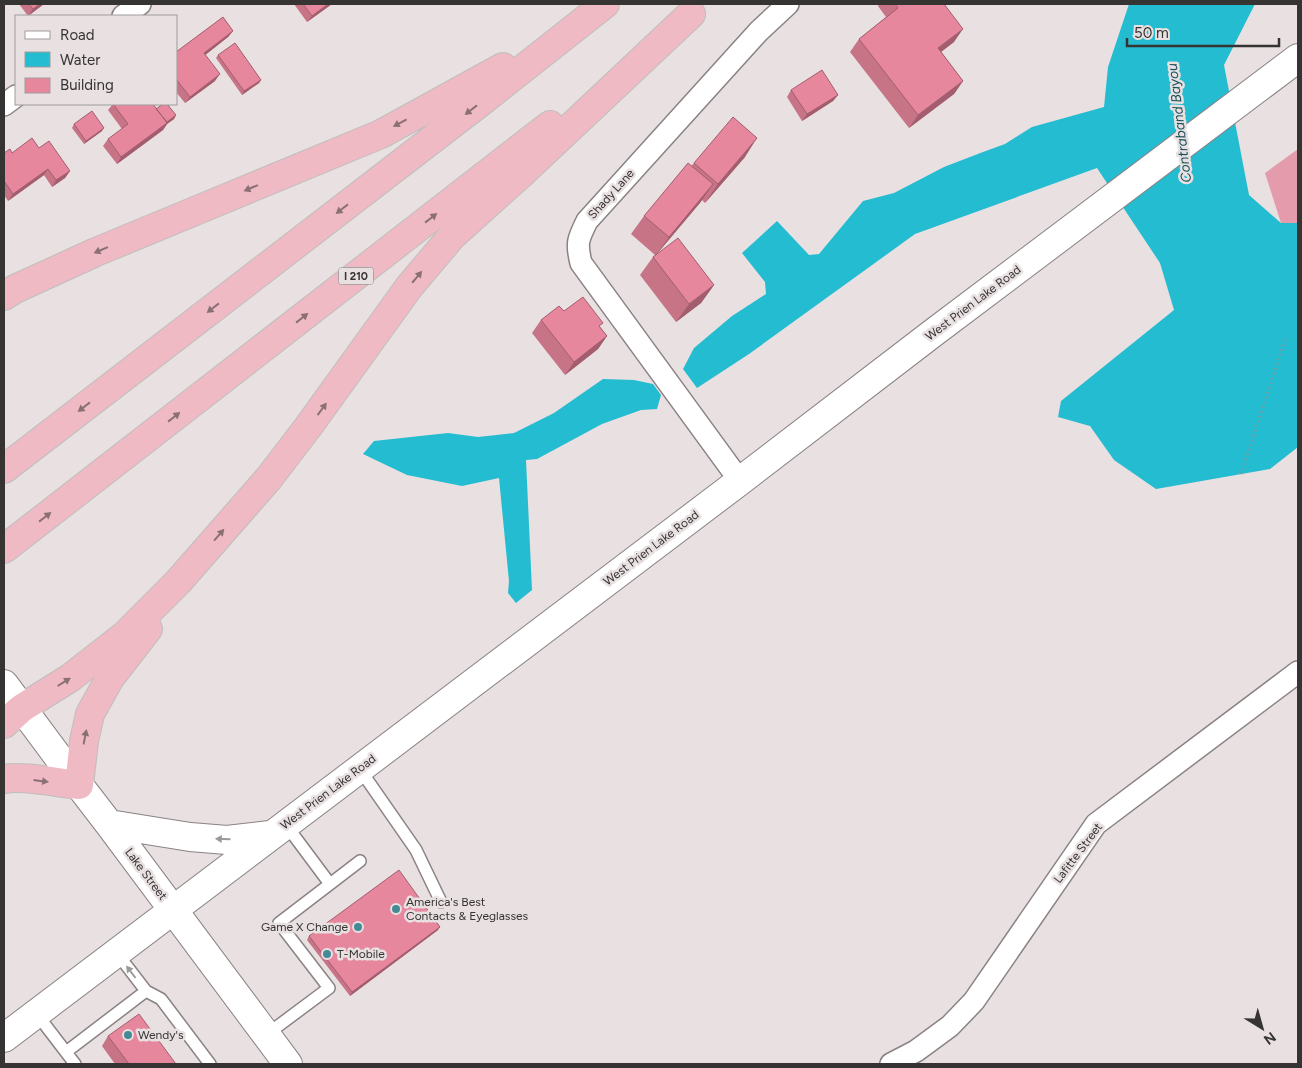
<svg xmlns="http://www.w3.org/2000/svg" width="1302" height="1068" font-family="Figtree,sans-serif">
<rect width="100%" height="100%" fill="#e8e0e1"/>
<path fill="#e49cac" d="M 1298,149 L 1298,223 L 1281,223 L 1265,173 Z"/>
<path fill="#23bcd0" d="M 1129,4 L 1255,4 L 1224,65 L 1249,195 L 1281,223 L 1298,223 L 1298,447 L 1270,469 L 1156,489 L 1114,460 L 1090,426 L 1058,417 L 1061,401 L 1174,310 L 1160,263 L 1097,168 L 915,234 L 749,354 L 697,388 L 683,369 L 694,348 L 732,316 L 766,294 L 765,282 L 742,253 L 777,221 L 809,255 L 819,254 L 863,201 L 894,193 L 944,167 L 983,152 L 1005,144 L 1032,127 L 1104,107 L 1108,67 Z
M 603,379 L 634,380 L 653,384 L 661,395 L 657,409 L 641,410 L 602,424 L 537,459 L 526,460 L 532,590 L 516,603 L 508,593 L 509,581 L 499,478 L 462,486 L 407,475 L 363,454 L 374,441 L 448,433 L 478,437 L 514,433 L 554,413 Z"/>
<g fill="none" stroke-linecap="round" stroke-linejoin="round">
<g stroke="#8a8284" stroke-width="14">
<path id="lane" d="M 359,768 L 416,850 L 441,902
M 330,884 L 360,861
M 116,952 L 146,991 L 161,999 L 210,1064
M 36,1013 L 75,1064
M 266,1035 L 329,988 L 279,923 L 330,884 L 286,825
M 66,1052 L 146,991"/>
</g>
<g stroke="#8a8284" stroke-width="24">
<path id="street" d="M 123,16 L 140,4
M 4,105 L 16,96
M 740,481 L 581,263 C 576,243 578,239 587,221 L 759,31 L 788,4
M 891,1064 L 916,1051 L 950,1026 L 974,1001 L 1096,824 L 1298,672"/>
</g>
<g stroke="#8a8284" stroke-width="30">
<path id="secondary" d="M 4,684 L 79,785 L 109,824 L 288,1064
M 109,824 L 190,837 L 227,840 L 270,835
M 4,1038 L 740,481 L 933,333 L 1298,58"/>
</g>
<g stroke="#bfbebe" stroke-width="30">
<path id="highway" d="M 4,296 L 15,289 L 96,252 L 381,134 L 503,67
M 4,469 L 482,101 L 605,4
M 4,549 L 550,125
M 4,724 L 22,708 L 70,678 L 125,635 L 178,582 L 269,478 L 308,427 L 409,287 L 452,236 L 522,173 L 691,14
M 4,779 C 22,775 59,783 79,785 L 84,741 L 90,714 L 110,678 L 148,629"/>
</g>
<path stroke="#948f8f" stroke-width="3" stroke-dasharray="1 4" stroke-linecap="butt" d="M 1241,474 L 1285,340"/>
<use href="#lane" stroke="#fff" stroke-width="11"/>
<use href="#street" stroke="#fff" stroke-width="21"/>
<use href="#secondary" stroke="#fff" stroke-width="28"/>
<use href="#highway" stroke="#f0bac4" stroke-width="28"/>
</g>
<path fill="#c77487" d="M 19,4 L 44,4 L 28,16 Z
M 294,4 L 332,4 L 307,22 Z
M 879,4 L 944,4 L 954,42 L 941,52 L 963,81 L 954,94 L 909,128 L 850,52 L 859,39 L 886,17 L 878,6 Z
M 233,31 L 228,37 L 205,55 L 215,81 L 185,103 L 176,92 L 176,52 Z
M 218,55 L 261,80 L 259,83 L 242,95 L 216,58 Z
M 791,90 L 838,95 L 833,101 L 802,121 L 787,97 Z
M 113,104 L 156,109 L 176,115 L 174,119 L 167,124 L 163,130 L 117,164 L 103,146 L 108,139 L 122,129 L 108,110 Z
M 74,124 L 102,131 L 84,144 L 72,128 Z
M 39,148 L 70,171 L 65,178 L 52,187 L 44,175 L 8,201 L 4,195 L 4,153 L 12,153 Z
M 745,157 L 705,203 L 702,200 L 656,255 L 714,285 L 701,303 L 676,322 L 640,275 L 653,257 L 655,255 L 631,234 L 644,216 L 694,163 Z
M 564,311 L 600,327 L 607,336 L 598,349 L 565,375 L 532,333 L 541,320 Z
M 438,930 L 350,996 L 307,940 L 309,936 Z
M 108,1036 L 176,1064 L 115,1064 L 102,1046 Z"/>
<path fill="#a25e6e" d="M 40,4 L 44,4 L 28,16 L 33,9 Z
M 328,4 L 332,4 L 307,22 L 312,16 Z
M 963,29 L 954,42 L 929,61 L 938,48 Z
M 233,31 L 228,37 L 199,60 L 204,53 Z
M 220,74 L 215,81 L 185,103 L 190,97 Z
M 261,80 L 259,83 L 242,95 L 244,91 Z
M 963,81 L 954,94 L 909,128 L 918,115 Z
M 838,95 L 833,101 L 802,121 L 807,114 Z
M 176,115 L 174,119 L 167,124 L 163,130 L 117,164 L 121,157 Z
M 104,128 L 102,131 L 84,144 L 86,141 Z
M 757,138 L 745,157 L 705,203 L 718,184 Z
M 48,169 L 44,175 L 8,201 L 13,194 Z
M 70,171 L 65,178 L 52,187 L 56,180 Z
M 713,184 L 700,203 L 656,255 L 669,237 Z
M 714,285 L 701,303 L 676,322 L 689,304 Z
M 607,336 L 598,349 L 565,375 L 574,362 Z
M 440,927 L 438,930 L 350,996 L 352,992 Z"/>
<path fill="#e7879d" stroke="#a25e6e" d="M 29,4 L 40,4 L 33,9 Z
M 303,4 L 328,4 L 312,16 Z
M 895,4 L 944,4 L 963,29 L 938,48 L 963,81 L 918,115 L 859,39 L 898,8 Z
M 223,17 L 233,31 L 204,53 L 220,74 L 190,97 L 176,79 L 176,52 Z
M 235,43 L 261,80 L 244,91 L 218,55 Z
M 822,70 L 838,95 L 807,114 L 791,90 Z
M 113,104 L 153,104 L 167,123 L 121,157 L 108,139 L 128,124 Z
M 163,104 L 167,104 L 176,115 L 167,122 L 156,109 Z
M 92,111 L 104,128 L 86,141 L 74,124 Z
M 733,117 L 757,138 L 718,184 L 694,163 Z
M 32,138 L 39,148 L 49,141 L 70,171 L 56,180 L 48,169 L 13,194 L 4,181 L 4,153 L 10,149 L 12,153 Z
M 688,163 L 713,184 L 669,237 L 644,216 Z
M 678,238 L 714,285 L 689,304 L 653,257 Z
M 583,297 L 603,323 L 599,326 L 607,336 L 574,362 L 541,320 L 559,306 L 564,311 Z
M 399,870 L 440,927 L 352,992 L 309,936 Z
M 139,1014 L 176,1064 L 129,1064 L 108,1036 Z"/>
<defs><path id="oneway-solid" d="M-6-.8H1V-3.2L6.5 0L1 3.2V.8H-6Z" transform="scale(1.25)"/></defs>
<g fill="#8a7074">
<use href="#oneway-solid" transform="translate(471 110) rotate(142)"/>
<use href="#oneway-solid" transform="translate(400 123) rotate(152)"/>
<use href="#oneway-solid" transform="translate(251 188) rotate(157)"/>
<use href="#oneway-solid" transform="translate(342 209) rotate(142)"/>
<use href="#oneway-solid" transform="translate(431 218) rotate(-38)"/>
<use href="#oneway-solid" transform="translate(101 250) rotate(157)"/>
<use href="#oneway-solid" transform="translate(417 277) rotate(-50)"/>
<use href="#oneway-solid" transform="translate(213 308) rotate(142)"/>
<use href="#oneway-solid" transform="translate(302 318) rotate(-38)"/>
<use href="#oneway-solid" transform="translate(84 407) rotate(142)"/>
<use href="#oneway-solid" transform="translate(322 409) rotate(-54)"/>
<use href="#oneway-solid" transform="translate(174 417) rotate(-38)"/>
<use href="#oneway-solid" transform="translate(45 517) rotate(-38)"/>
<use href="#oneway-solid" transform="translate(219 535) rotate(-49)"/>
<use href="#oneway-solid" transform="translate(64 682) rotate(-32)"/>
<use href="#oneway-solid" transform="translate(85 737) rotate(-79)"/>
<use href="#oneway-solid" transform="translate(41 781) rotate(7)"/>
</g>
<g fill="#9a9999">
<use href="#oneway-solid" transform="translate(223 839) rotate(-178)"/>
<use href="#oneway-solid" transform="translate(131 972) rotate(-127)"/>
</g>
<g fill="#448a95" stroke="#e8e0e1" stroke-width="2">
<circle cx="396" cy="909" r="5"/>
<circle cx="358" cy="927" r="5"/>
<circle cx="327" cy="954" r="5"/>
<circle cx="128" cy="1035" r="5"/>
</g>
<g text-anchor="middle" stroke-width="5" stroke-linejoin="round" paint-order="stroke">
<rect fill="#e8e0e1" stroke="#6b6767" stroke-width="1" x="338.5" y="267.5" width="35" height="17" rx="4"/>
<g font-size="11" font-weight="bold" fill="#363333">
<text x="356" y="280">I 210</text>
</g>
<g font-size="12" fill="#363333" stroke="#e8e0e1">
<text transform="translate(611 194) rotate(-48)" y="4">Shady Lane</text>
<text transform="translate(973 303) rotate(-37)" y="4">West Prien Lake Road</text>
<text transform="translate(651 548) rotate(-37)" y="4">West Prien Lake Road</text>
<text transform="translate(328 792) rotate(-37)" y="4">West Prien Lake Road</text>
<text transform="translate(1078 853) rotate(-53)" y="4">Lafitte Street</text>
<text transform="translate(146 874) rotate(53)" y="4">Lake Street</text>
</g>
<g font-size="12" fill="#363333" stroke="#e8e0e1" text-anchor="start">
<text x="406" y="906">America's Best<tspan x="406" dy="14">Contacts &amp; Eyeglasses</tspan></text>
<text x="348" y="931" text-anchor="end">Game X Change</text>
<text x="337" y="958">T-Mobile</text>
<text x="138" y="1039">Wendy's</text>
</g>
<g font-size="14" font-style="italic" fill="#155059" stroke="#e8e0e1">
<text transform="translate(1179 123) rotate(-97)" y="5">Contraband Bayou</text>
</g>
</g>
<rect width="1302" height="1068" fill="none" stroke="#363333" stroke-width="10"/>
<rect x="15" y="15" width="162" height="90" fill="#e8e0e1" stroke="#a19b9b"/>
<rect x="25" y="31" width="25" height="8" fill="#ffffff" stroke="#a19b9b"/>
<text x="60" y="40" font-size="15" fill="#363333">Road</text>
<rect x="25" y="52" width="25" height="15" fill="#23bcd0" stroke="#a19b9b"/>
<text x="60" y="65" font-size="15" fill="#363333">Water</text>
<rect x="25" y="78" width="25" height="15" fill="#e7879d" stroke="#a19b9b"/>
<text x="60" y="90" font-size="15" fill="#363333">Building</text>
<g transform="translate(1262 1028) rotate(143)" stroke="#e8e0e1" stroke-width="4" paint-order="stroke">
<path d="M0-4L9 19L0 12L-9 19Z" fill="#363333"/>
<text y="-8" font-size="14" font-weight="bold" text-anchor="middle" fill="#363333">N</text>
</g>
<path d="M1127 38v8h152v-8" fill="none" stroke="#363333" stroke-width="2.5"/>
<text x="1134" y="38" font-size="15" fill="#363333" stroke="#e8e0e1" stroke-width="4" paint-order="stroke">50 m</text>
</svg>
